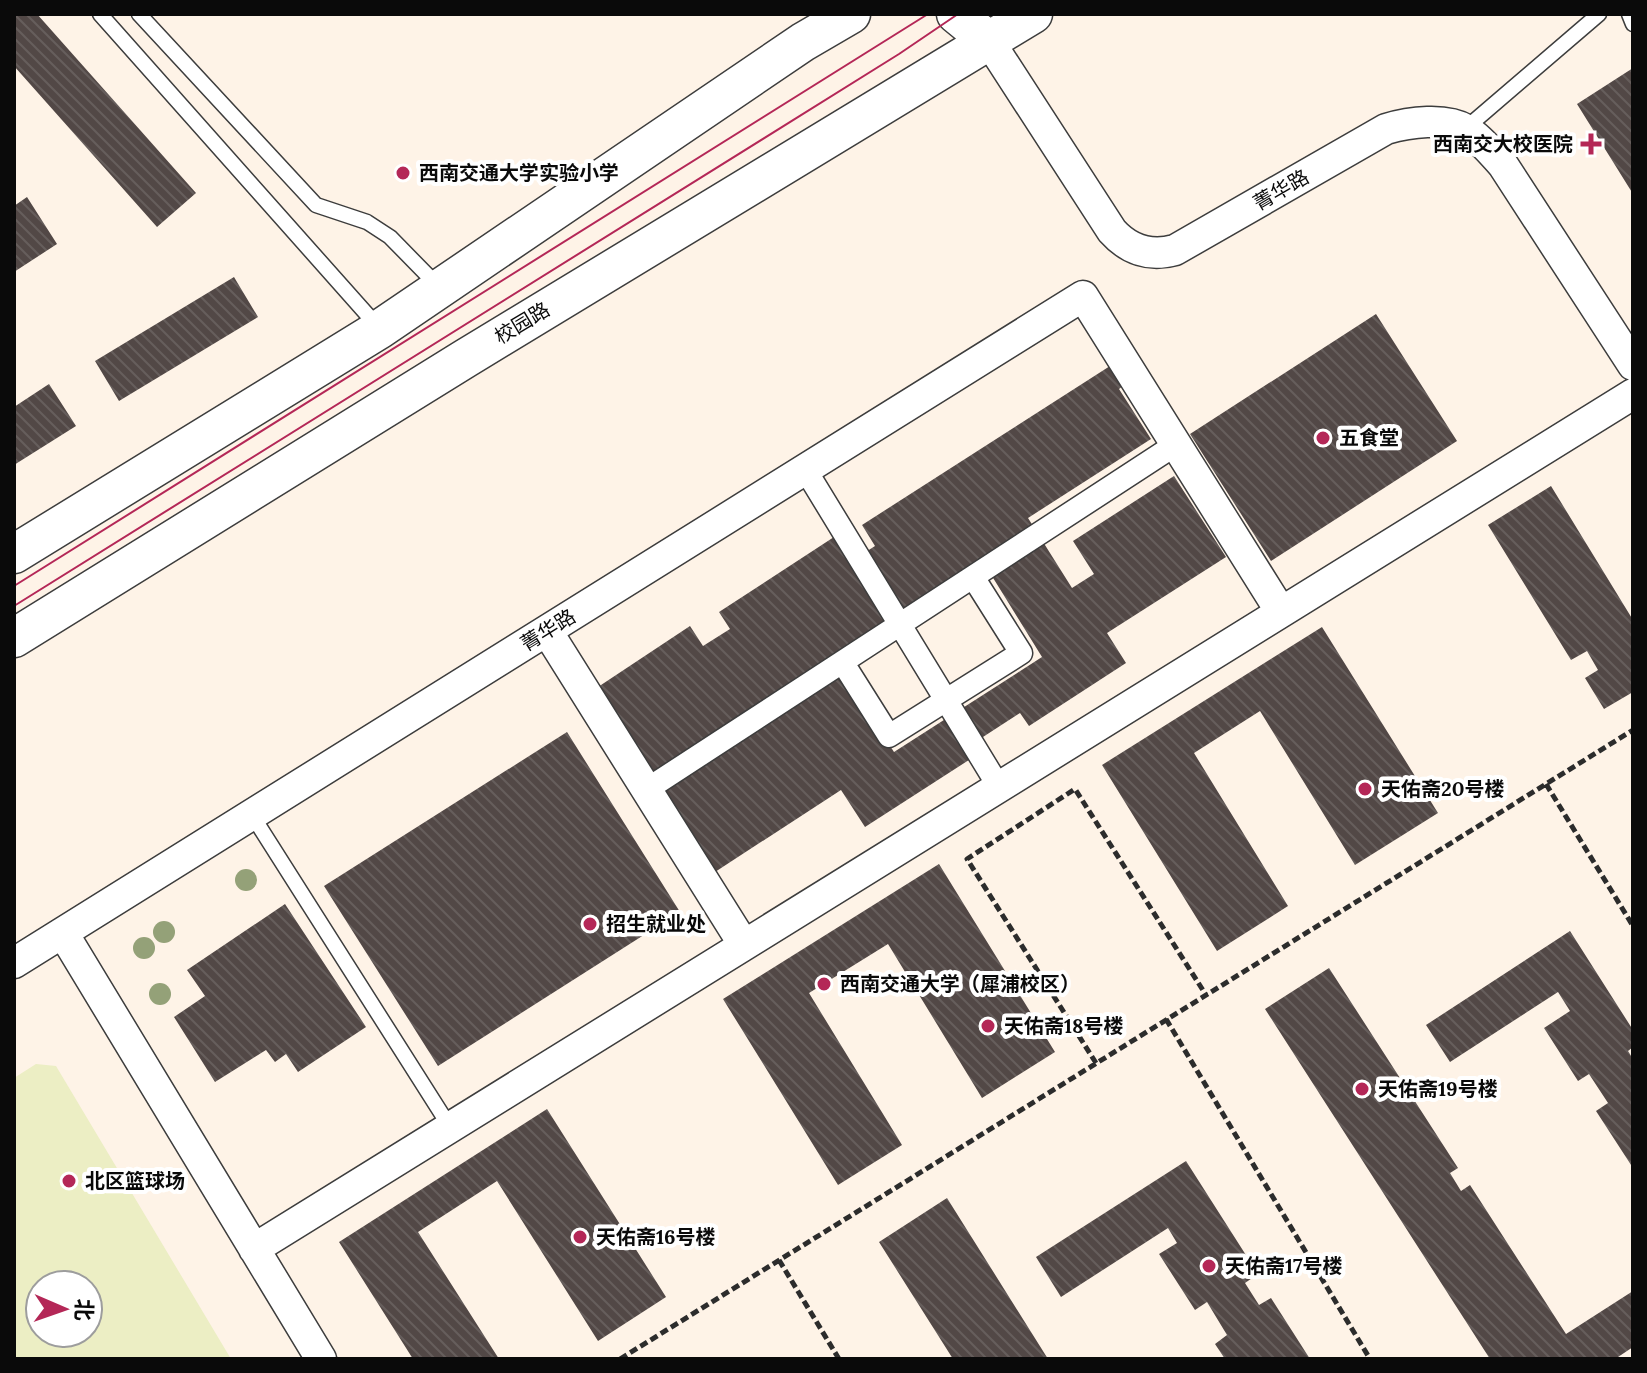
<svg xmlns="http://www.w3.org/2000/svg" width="1647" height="1373" font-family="Lora,'Noto Sans SC',serif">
<defs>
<pattern id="building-back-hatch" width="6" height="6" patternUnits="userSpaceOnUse" patternTransform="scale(2)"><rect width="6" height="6" fill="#524846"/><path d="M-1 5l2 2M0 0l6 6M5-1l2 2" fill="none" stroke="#665e5c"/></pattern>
</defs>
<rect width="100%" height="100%" fill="#fef3e7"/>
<path fill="#eceec4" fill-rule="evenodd" d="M 36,1064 L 56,1066 L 231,1359 L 14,1359 L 14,1078 ZM 88,1285 L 88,1333 L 40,1333 L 40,1285 Z"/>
<path fill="url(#building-back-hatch)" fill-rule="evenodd" d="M 14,14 L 37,14 L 196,193 L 157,227 L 14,66 Z
M 1633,68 L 1633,194 L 1577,104 Z
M 27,197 L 57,244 L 14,272 L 14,206 Z
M 234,277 L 258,317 L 119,401 L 95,361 Z
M 1376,314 L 1457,441 L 1271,561 L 1190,434 Z
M 1110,366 L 1123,386 L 1119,389 L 1151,439 L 1028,518 L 1072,588 L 1094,574 L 1073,541 L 1174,476 L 1226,557 L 1107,633 L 1126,663 L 1029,726 L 1020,713 L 966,748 L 972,758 L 865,827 L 841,790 L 715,872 L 598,687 L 690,626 L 703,646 L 730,629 L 719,612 L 834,537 L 861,555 L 875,546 L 862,525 ZM 982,560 L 1042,657 L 894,752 L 833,655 Z
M 49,384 L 76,426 L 14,465 L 14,407 Z
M 1551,486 L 1633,620 L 1633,692 L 1604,709 L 1585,678 L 1598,670 L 1587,651 L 1571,660 L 1488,525 Z
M 1322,627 L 1438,813 L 1355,865 L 1260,711 L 1194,753 L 1288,906 L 1217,951 L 1102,765 Z
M 567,732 L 680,912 L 438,1066 L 324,886 Z
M 939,864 L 1055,1052 L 982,1098 L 888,944 L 809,993 L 902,1145 L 838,1185 L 723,999 Z
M 285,904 L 366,1027 L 298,1072 L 286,1054 L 275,1062 L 266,1050 L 215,1082 L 174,1017 L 205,996 L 187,970 Z
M 1570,931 L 1633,1030 L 1633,1047 L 1628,1051 L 1633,1059 L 1633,1168 L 1596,1111 L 1608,1103 L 1589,1074 L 1578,1081 L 1544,1028 L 1570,1011 L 1558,992 L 1450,1062 L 1426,1025 Z
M 1329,968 L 1458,1168 L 1450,1173 L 1461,1191 L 1470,1185 L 1566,1334 L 1633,1291 L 1633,1347 L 1615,1359 L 1490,1359 L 1265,1009 Z
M 547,1109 L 666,1297 L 598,1341 L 497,1181 L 418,1232 L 499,1359 L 413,1359 L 339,1242 Z
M 1186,1161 L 1258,1274 L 1245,1283 L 1259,1305 L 1271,1298 L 1310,1359 L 1225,1359 L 1215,1344 L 1227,1335 L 1207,1302 L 1195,1310 L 1159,1254 L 1177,1243 L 1168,1228 L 1061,1297 L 1036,1257 Z
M 947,1198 L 1048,1359 L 953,1359 L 879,1242 Z"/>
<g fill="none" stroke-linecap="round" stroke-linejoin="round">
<g stroke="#3d3d3d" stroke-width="17">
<path id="service" d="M 100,14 L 380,329
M 139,14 L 316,205 L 367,222 L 390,237 L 439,287
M 1629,14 L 1633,24
M 1465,129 L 1599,14
M 252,815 L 450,1127"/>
</g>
<g stroke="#3d3d3d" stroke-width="25">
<path id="pedestrian" d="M 805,469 L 999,787
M 843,663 L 889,736 L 1021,653 L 973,577
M 646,790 L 1175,445"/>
</g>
<g stroke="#3d3d3d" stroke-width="33">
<path id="minor" d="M 989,41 L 1112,231 C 1129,250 1150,257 1175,250 L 1386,129 C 1409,122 1446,117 1467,130 C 1481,139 1492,153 1503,165 L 1633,365
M 547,631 L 744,945
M 63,933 L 321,1359
M 14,963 L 1083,296 L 1281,612
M 254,1249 L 1633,394"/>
</g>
<g stroke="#3d3d3d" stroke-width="41">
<path id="tertiary" d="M 956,14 L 989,41
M 14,554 L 380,329 L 803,42 L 851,14
M 14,638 L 466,358 L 1033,14"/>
</g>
<path stroke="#2c2c2c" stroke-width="5" stroke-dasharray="8 4" stroke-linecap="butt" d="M 1546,784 L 1633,926
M 1166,1019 L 1370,1359
M 1096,1063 L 967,859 L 1075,789 L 1206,995
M 779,1260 L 839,1359
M 620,1359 L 1633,730"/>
<use href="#service" stroke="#fff" stroke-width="14"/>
<use href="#pedestrian" stroke="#fff" stroke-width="22"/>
<use href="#minor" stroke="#fff" stroke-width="30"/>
<use href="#tertiary" stroke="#fff" stroke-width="38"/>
<path stroke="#b42757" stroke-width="2" d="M 14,586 L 928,14
M 14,606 L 899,54 L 958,14"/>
</g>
<g fill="#94a178">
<circle cx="246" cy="880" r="11"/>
<circle cx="164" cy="932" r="11"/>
<circle cx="144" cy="948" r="11"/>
<circle cx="160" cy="994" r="11"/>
</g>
<g fill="#b42757" stroke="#fff" stroke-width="3">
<path d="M1587 132h8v8h8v8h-8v8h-8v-8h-8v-8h8z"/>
<circle cx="403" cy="173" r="8"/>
<circle cx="1323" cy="438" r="8"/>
<circle cx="1365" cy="789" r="8"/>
<circle cx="590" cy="924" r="8"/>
<circle cx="824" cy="984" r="8"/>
<circle cx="988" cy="1026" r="8"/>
<circle cx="1362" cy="1089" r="8"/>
<circle cx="69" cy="1181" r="8"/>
<circle cx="580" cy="1237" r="8"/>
<circle cx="1209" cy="1266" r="8"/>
</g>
<g text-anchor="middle" stroke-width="8" stroke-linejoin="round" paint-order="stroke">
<g font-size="20" font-weight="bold" fill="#0a0a0a" stroke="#fff" text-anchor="start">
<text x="1573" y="151" text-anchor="end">西南交大校医院</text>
<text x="419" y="180">西南交通大学实验小学</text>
<text x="1339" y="445">五食堂</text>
<text x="1381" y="796">天佑斋20号楼</text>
<text x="606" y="931">招生就业处</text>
<text x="840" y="991">西南交通大学（犀浦校区）</text>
<text x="1004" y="1033">天佑斋18号楼</text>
<text x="1378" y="1096">天佑斋19号楼</text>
<text x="85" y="1188">北区篮球场</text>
<text x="596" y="1244">天佑斋16号楼</text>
<text x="1225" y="1273">天佑斋17号楼</text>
</g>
<g font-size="20" fill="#0a0a0a" stroke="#fff">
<text transform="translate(1281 190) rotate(-30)" y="7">菁华路</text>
<text transform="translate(522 323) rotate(-31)" y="7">校园路</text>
<text transform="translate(548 630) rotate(-32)" y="7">菁华路</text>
</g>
</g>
<rect width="1647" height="1373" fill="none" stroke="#0a0a0a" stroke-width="32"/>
<g transform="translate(64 1309) rotate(92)"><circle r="38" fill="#ffffff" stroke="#9d9d9d" stroke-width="2"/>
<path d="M0-6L14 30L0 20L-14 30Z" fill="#b42757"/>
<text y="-12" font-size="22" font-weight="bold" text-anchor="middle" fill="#0a0a0a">北</text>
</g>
</svg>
